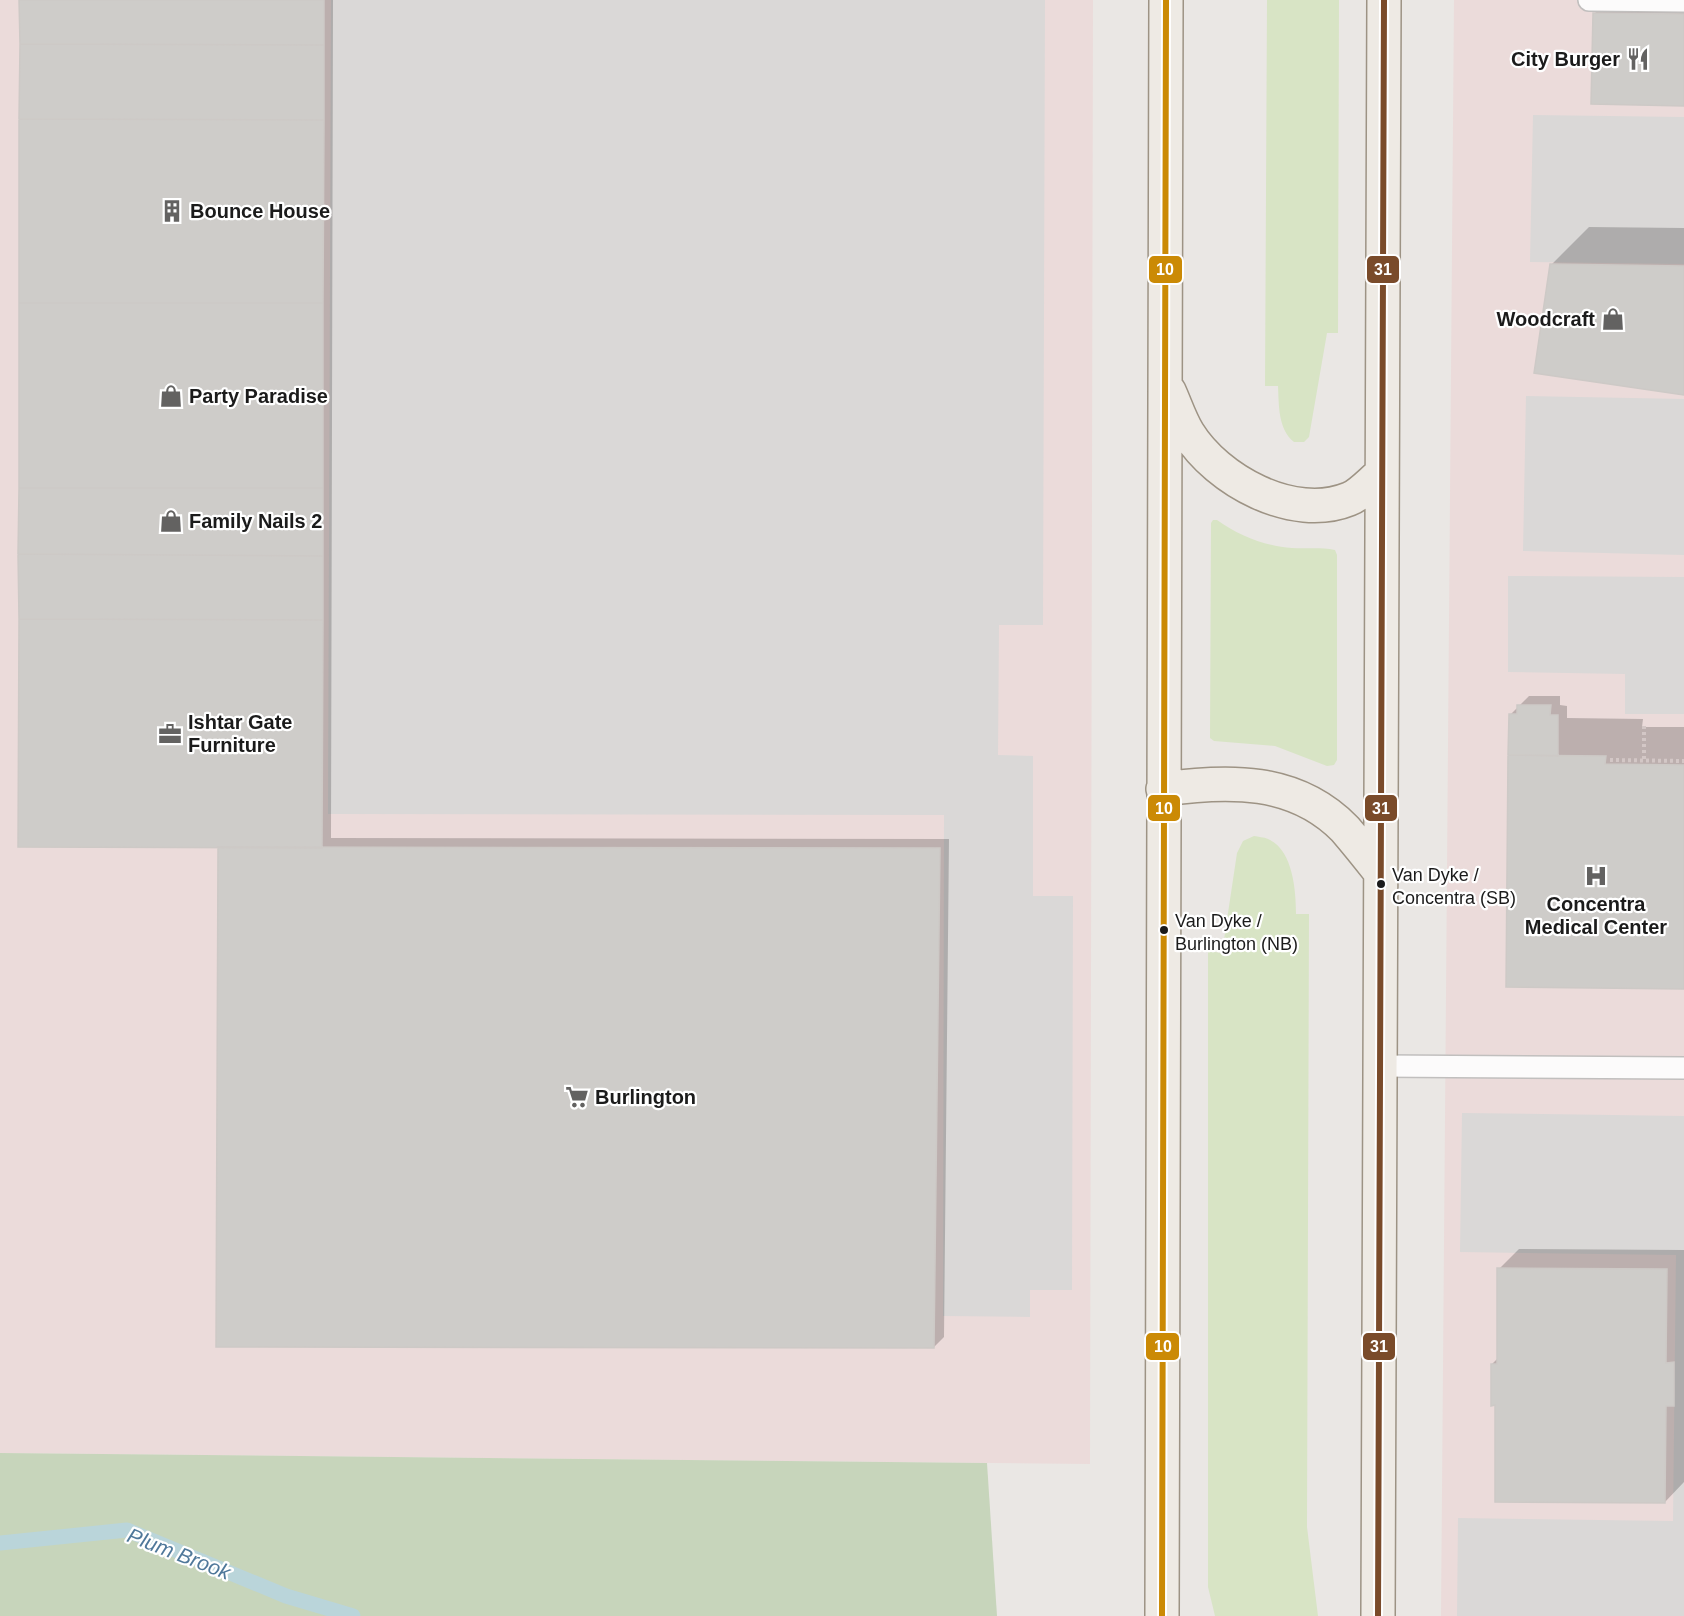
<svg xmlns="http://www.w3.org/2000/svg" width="1684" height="1616" font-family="Helvetica,sans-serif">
<rect width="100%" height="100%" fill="#eae7e4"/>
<path fill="#ebdbda" d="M 0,0 L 1093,0 L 1090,1464 L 0,1453 Z
M 1454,0 L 1684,0 L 1684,1616 L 1441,1616 Z"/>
<path fill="#d8e4c5" d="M 1267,0 L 1339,0 L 1338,333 L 1327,333 L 1309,437 L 1304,442 L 1294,442 C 1278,429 1279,406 1278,386 L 1265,386 Z
M 1213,520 L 1217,520 C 1239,536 1265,546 1292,548 C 1306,549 1321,547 1335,550 L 1337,555 L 1337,760 L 1334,765 L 1327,766 L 1275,746 L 1214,741 L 1210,738 L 1211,523 Z
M 1254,836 C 1258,837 1264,837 1268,839 C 1293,849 1296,891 1296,914 L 1309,914 L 1307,1527 L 1318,1616 L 1215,1616 L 1208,1587 L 1208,951 L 1222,953 L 1237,853 L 1243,841 Z"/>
<path fill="#c7d5bb" d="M 0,1453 L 987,1463 L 997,1616 L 0,1616 Z"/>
<path fill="#dad8d7" d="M 331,0 L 1045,0 L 1043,625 L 999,625 L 998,755 L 1033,756 L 1033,896 L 1073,896 L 1072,1290 L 1030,1290 L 1030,1317 L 943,1316 L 944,815 L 328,814 Z
M 1533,115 L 1684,117 L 1684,264 L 1530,262 Z
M 1526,396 L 1684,399 L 1684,555 L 1523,551 Z
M 1508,576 L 1684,577 L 1684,714 L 1625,714 L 1625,674 L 1508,672 Z
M 1462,1113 L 1684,1116 L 1684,1616 L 1457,1616 L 1458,1518 L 1673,1521 L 1676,1255 L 1460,1252 Z"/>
<path fill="#0003" d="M 21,0 L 333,0 L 331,838 L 949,839 L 944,1337 L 934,1347 L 219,846 Z
M 1608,0 L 1684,0 L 1684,104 L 1595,13 Z
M 1589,227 L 1684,228 L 1684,393 L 1552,264 Z
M 1529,696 L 1560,696 L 1560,705 L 1567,706 L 1567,718 L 1643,719 L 1642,727 L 1684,727 L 1684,987 L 1510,715 Z
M 1519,1249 L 1684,1250 L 1684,1482 L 1665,1502 L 1497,1404 L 1492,1364 L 1498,1358 L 1499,1269 Z"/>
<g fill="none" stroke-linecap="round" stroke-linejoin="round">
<path stroke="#bad5da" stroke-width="15" d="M 0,1543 L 127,1530 L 286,1596 L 353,1616"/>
</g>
<path fill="#ceccc9" stroke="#cdc9c6" stroke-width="1.5" d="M 19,0 L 324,0 L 324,45 L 20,44 Z
M 1593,13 L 1684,14 L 1684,106 L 1591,104 Z
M 20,44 L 324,45 L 324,120 L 19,119 Z
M 19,119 L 324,120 L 323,303 L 19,303 Z
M 1550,264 L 1684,266 L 1684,395 L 1534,373 Z
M 19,303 L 323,303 L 323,488 L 19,488 Z
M 19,488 L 323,488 L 323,556 L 18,554 Z
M 18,554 L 323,556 L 323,620 L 19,619 Z
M 19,619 L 323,620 L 322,848 L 18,847 Z
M 1517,705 L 1551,705 L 1550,715 L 1558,715 L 1558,756 L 1508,755 L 1509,714 L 1517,714 Z
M 1508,755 L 1606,756 L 1605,764 L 1684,765 L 1684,989 L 1506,987 Z
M 218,847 L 940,848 L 934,1348 L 216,1347 Z
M 1497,1268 L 1667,1269 L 1666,1363 L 1674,1362 L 1674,1406 L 1666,1406 L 1665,1503 L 1495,1502 L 1495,1405 L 1491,1406 L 1491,1364 L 1497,1364 Z"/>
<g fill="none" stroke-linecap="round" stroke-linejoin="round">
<g stroke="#c1bfbe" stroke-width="24">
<path id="lane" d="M 1589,0 L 1684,1
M 1380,1066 L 1684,1068"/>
</g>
<g stroke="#9d9384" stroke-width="36">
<path id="primary" d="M 1169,391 C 1175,404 1180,420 1188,433 C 1217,480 1293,522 1349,499 C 1360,495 1372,481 1381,474
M 1163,789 C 1228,780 1295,778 1345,829 C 1357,843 1369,858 1380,872
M 1162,1616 L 1166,0
M 1378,1616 L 1384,0"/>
</g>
<path stroke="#d3c7c6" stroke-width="4" stroke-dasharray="3 3" stroke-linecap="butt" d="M 1644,726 L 1644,760
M 1610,760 L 1684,761"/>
<use href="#lane" stroke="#fcfbfb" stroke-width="21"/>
<use href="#primary" stroke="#eeeae4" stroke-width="33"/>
<g stroke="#fff" stroke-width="10">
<path id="bus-1" d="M 1162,1616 L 1166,0"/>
</g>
<g stroke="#fff" stroke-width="10">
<path id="bus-2" d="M 1378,1616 L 1384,0"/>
</g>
<use href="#bus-1" stroke="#cb8a05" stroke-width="6"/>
<use href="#bus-2" stroke="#7a4b2a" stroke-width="6"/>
</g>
<defs>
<g id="restaurant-bare" transform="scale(1.8)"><path d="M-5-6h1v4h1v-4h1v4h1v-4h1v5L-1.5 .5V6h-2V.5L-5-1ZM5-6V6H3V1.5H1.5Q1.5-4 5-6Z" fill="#636261" stroke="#fff" stroke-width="2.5" paint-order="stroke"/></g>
<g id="building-bare" transform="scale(1.8)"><path d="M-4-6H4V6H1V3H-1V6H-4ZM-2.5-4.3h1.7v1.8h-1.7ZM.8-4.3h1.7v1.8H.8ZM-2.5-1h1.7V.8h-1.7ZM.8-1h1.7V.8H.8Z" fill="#636261" stroke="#fff" stroke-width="2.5" paint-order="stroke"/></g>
<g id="shop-bare" transform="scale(1.8)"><path d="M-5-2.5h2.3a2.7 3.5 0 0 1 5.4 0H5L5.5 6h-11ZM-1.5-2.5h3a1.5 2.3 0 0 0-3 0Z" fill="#636261" stroke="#fff" stroke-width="2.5" paint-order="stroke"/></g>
<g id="office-bare" transform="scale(1.8)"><path d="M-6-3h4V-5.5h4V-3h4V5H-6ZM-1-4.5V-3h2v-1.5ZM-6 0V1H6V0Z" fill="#636261" stroke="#fff" stroke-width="2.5" paint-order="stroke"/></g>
<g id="hospital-bare" transform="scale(1.8)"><path d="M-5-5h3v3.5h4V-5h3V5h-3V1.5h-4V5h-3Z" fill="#636261" stroke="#fff" stroke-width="2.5" paint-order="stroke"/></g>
<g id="supermarket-bare" transform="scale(1.8)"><path d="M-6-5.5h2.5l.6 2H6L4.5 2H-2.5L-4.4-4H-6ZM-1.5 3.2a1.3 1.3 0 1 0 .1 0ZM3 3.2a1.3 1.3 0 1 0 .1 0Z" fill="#636261" stroke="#fff" stroke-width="2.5" paint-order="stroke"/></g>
</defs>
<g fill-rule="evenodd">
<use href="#restaurant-bare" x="1638" y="59"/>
<use href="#building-bare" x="172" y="211"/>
<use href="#shop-bare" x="1613" y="319"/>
<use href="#shop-bare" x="171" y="396"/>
<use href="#shop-bare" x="171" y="521"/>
<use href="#office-bare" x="170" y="734"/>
<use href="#hospital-bare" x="1596" y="876"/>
<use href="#supermarket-bare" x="577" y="1097"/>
</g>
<g fill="#1b1b1b" stroke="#fff" stroke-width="2">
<circle cx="1381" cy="884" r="5"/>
<circle cx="1164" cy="930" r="5"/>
</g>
<g text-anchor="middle" stroke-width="4.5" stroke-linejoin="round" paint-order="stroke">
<g font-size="18" fill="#1b1b1b" stroke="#fff" text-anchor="start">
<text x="1392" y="881">Van Dyke /<tspan x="1392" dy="23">Concentra (SB)</tspan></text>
<text x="1175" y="927">Van Dyke /<tspan x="1175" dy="23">Burlington (NB)</tspan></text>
</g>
<g font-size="20" font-weight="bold" fill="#1b1b1b" stroke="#fff" text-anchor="start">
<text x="1620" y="66" text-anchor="end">City Burger</text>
<text x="190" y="218">Bounce House</text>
<text x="1595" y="326" text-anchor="end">Woodcraft</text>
<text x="189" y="403">Party Paradise</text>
<text x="189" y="528">Family Nails 2</text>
<text x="188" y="729">Ishtar Gate<tspan x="188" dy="23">Furniture</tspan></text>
<text x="1596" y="911" text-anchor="middle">Concentra<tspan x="1596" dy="23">Medical Center</tspan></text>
<text x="595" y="1104">Burlington</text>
</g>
<g font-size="21" font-style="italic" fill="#4f789a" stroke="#fff">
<text transform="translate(179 1554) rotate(21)" y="7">Plum Brook</text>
</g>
</g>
<g stroke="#fff" stroke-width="2">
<rect x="1148" y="255" width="35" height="29" rx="6" fill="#cb8a05"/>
<rect x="1366" y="255" width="34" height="29" rx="6" fill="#7a4b2a"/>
<rect x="1147" y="794" width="34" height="28" rx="6" fill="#cb8a05"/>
<rect x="1364" y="794" width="34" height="28" rx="6" fill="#7a4b2a"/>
<rect x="1145" y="1332" width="35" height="29" rx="6" fill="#cb8a05"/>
<rect x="1362" y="1332" width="34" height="29" rx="6" fill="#7a4b2a"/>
</g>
<g font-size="16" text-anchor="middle" font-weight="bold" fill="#fff">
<text x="1165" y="275">10</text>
<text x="1383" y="275">31</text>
<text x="1164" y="814">10</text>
<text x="1381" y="814">31</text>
<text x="1163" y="1352">10</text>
<text x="1379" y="1352">31</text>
</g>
</svg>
